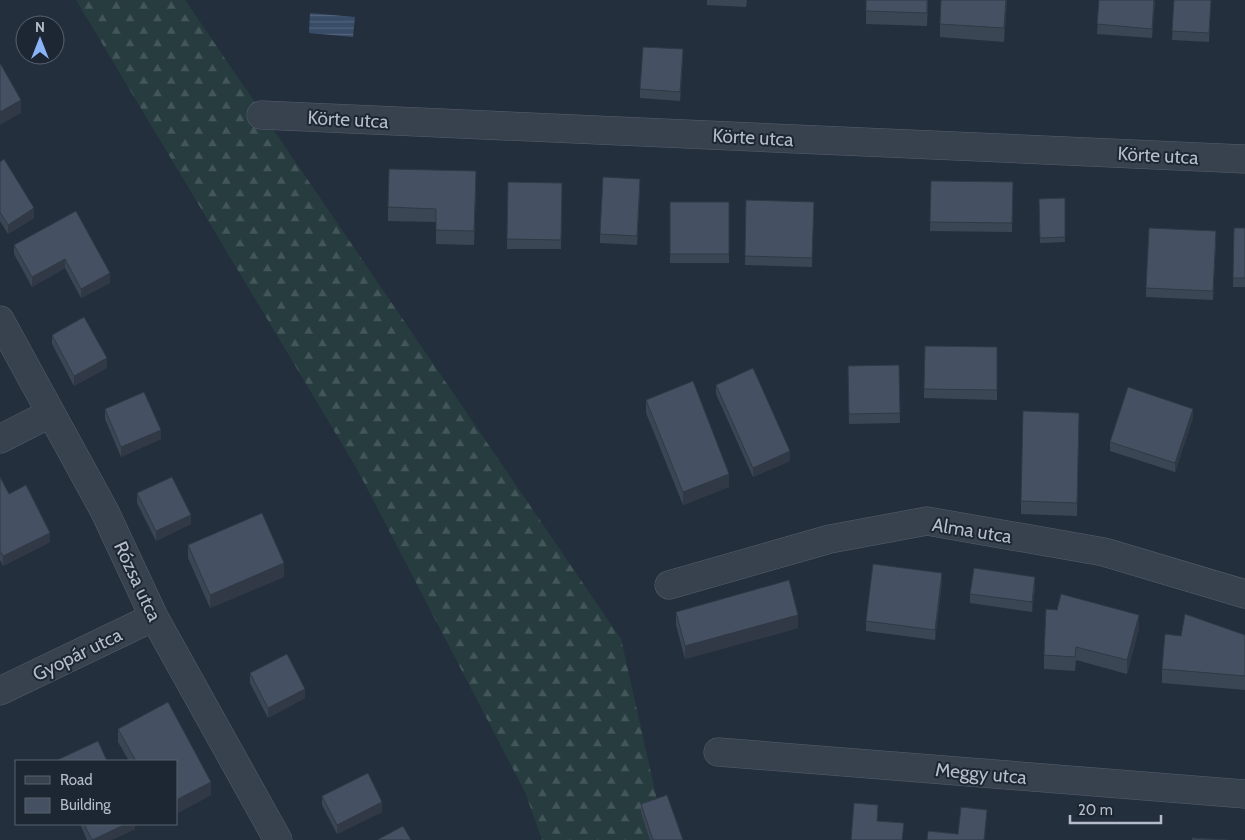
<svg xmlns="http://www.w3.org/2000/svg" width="1245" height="840" font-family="Cabin,sans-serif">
<defs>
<pattern id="forest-firs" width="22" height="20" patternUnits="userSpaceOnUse" patternTransform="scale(1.25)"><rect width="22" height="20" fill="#263c3f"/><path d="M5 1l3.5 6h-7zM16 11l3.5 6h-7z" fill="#435659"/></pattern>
<pattern id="water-rules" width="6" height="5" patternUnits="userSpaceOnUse" patternTransform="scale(1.25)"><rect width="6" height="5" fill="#394c67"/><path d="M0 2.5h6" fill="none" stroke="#53647b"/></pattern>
</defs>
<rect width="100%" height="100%" fill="#242f3e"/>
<path fill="url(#forest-firs)" d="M 76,0 L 185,0 L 621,639 L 666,840 L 542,840 L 525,792 L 357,469 Z"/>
<path fill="url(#water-rules)" d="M 310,13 L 355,17 L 353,37 L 309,33 Z"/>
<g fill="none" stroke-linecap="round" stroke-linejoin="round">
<g stroke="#565f6c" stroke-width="29">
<path id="street" d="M 261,115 L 1245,159
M 0,320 L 105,512 L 154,617 L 278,840
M 0,439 L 51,413
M 669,585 L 830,539 L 927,521 L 1104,552 L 1245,594
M 0,691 L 154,617
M 718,752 L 1245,794"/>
</g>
<use href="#street" stroke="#38414e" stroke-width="28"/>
</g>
<path fill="#3b4654" d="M 707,0 L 747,0 L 746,7 L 707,5 Z
M 866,0 L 928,0 L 927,26 L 866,24 Z
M 941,0 L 1007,0 L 1004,42 L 940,37 L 940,24 Z
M 1099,0 L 1155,0 L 1152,38 L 1097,34 Z
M 1174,0 L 1211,0 L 1209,42 L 1172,40 Z
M 683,58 L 680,101 L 640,98 L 640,89 Z
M 0,162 L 34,218 L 8,234 L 0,221 Z
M 931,181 L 1013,182 L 1012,232 L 930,231 Z
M 508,182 L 562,183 L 561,249 L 507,249 Z
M 476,185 L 474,245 L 436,244 L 436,222 L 388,221 L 388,207 Z
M 640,188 L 637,245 L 600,243 L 600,234 Z
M 1065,198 L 1065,242 L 1040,243 L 1039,199 Z
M 746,200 L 814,202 L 812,267 L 745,265 Z
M 670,202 L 729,202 L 729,263 L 670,263 Z
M 76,211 L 110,283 L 81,298 L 65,268 L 32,287 L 14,254 L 14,245 Z
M 1234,228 L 1245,228 L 1245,287 L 1233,287 Z
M 1216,240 L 1213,300 L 1146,297 L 1146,288 Z
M 52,335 L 107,368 L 74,386 L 52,344 Z
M 997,347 L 997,400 L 924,398 L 924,389 Z
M 899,365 L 900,423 L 849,424 L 848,366 Z
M 716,385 L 790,461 L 753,477 L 716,394 Z
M 646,400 L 729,487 L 683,505 L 646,413 Z
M 105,409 L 161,439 L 121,457 L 105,419 Z
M 1079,413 L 1077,516 L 1021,514 L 1021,501 Z
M 1193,418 L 1175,472 L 1110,451 L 1110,442 Z
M 0,477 L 9,494 L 50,542 L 3,566 L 0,560 Z
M 137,493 L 191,524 L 156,541 L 137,503 Z
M 188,545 L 284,577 L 210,608 L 188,558 Z
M 942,582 L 935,640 L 866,631 L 866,621 Z
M 1035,586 L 1032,612 L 970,603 L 970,594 Z
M 676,612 L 798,628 L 685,659 L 676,625 Z
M 1139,628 L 1127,674 L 1076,660 L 1075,671 L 1044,669 L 1044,655 Z
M 1245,635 L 1245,690 L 1162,683 L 1162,669 L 1181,636 Z
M 250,673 L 305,698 L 268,718 L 250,683 Z
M 168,702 L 211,782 L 211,795 L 176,814 L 176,761 L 129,761 L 118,742 L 118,729 Z
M 322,796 L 382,812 L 337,834 L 322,805 Z
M 641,804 L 683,840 L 650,840 L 641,813 Z
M 80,824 L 135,824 L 135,829 L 111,840 L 87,840 Z"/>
<path fill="#303945" d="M 1006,0 L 1007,0 L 1004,42 L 1004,28 Z
M 1154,0 L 1155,0 L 1152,38 L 1152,29 Z
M 683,49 L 683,58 L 680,101 L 680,92 Z
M 21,100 L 21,113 L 0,125 L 0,112 Z
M 640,179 L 640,188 L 637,245 L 637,236 Z
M 34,208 L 34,218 L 8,234 L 8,225 Z
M 65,259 L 65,268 L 32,287 L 32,277 Z
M 110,273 L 110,283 L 81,298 L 81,289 Z
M 107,358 L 107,368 L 74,386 L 74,376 Z
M 1193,409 L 1193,418 L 1175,472 L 1175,463 Z
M 161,430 L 161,439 L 121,457 L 121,447 Z
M 790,451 L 790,461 L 753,477 L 753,468 Z
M 729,474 L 729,487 L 683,505 L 683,492 Z
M 191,515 L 191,524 L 156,541 L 156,531 Z
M 50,533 L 50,542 L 3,566 L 3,556 Z
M 284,563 L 284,577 L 210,608 L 210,595 Z
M 942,573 L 942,582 L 935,640 L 935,630 Z
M 1035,577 L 1035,586 L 1032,612 L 1032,602 Z
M 798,615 L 798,628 L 685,659 L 685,646 Z
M 1139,615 L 1139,628 L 1127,674 L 1127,660 Z
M 305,689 L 305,698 L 268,718 L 268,708 Z
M 211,782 L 211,795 L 176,814 L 176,800 Z
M 382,802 L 382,812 L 337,834 L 337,825 Z
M 987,810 L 987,819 L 985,840 L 984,840 Z
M 126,824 L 135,824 L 135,829 L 111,840 L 92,840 Z"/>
<path fill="#455162" stroke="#303945" d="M 866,0 L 927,0 L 927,13 L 866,11 Z
M 941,0 L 1006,0 L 1004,28 L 940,24 Z
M 1099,0 L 1154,0 L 1152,29 L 1097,24 Z
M 1174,0 L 1211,0 L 1209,33 L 1172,31 Z
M 643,47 L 683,49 L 680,92 L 640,89 Z
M 0,63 L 21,100 L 0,112 Z
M 4,159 L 34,208 L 8,225 L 0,212 L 0,162 Z
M 389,169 L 476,171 L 474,231 L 436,230 L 436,209 L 388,207 Z
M 603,177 L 640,179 L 637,236 L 600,234 Z
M 931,181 L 1013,182 L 1012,223 L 930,222 Z
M 508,182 L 562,183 L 561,240 L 507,239 Z
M 1065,198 L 1065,237 L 1040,238 L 1039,199 Z
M 746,200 L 814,202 L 812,258 L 745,256 Z
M 670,202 L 729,202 L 729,254 L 670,254 Z
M 76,211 L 110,273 L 81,289 L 65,259 L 32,277 L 14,245 Z
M 1149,228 L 1216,231 L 1213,291 L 1146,288 Z
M 1234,228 L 1245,228 L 1245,278 L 1233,278 Z
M 84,317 L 107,358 L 74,376 L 52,335 Z
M 925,346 L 997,347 L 997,390 L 924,389 Z
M 899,365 L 900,413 L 849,414 L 848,366 Z
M 753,368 L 790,451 L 753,468 L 716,385 Z
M 693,381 L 729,474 L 683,492 L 646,400 Z
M 1128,387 L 1193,409 L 1175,463 L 1110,442 Z
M 144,392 L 161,430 L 121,447 L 105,409 Z
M 1023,411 L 1079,413 L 1077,503 L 1021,501 Z
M 0,477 L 9,494 L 26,485 L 50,533 L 3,556 L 0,551 Z
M 172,477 L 191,515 L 156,531 L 137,493 Z
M 262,513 L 284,563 L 210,595 L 188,545 Z
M 873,564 L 942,573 L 935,630 L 866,621 Z
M 974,568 L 1035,577 L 1032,602 L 970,594 Z
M 789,580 L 798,615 L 685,646 L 676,612 Z
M 1061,594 L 1139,615 L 1127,660 L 1076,647 L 1075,657 L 1044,655 L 1046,609 L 1057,610 Z
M 1185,614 L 1245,635 L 1245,676 L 1162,669 L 1165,634 L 1181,636 Z
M 287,654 L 305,689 L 268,708 L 250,673 Z
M 168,702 L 211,782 L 176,800 L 176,761 L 136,761 L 118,729 Z
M 98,741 L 107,761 L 55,761 Z
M 368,773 L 382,802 L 337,825 L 322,796 Z
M 667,795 L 683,840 L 653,840 L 641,804 Z
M 854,803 L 878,805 L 877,821 L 904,823 L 902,840 L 851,840 Z
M 961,807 L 987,810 L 984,840 L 927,840 L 928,831 L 958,834 Z
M 84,824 L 126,824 L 92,840 Z
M 403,826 L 411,840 L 377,840 Z
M 1192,838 L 1227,840 L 1192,840 Z"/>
<g text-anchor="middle" stroke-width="4" stroke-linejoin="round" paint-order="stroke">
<g font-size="19" fill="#b4bcc9" stroke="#1d2633">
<text transform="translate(348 119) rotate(3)" y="7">Körte utca</text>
<text transform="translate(753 137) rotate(3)" y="7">Körte utca</text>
<text transform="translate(1158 155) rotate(3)" y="7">Körte utca</text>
<text transform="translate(972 530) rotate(9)" y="7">Alma utca</text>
<text transform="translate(138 581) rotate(65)" y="7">Rózsa utca</text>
<text transform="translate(77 654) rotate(-26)" y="7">Gyopár utca</text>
<text transform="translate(981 773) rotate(5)" y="7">Meggy utca</text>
</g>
</g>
<rect x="15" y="760" width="162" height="65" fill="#1d2633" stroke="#59626f"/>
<rect x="25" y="776" width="25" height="8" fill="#38414e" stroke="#59626f"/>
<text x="60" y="785" font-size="15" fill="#b4bcc9">Road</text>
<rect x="25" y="798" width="25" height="15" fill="#455162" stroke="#59626f"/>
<text x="60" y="810" font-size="15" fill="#b4bcc9">Building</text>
<g transform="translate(40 40)"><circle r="24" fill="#1d2633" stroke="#59626f"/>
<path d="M0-4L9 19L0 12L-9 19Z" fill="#8ab4f8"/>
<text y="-8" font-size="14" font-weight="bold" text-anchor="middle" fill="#b4bcc9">N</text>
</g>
<path d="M1070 815v8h91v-8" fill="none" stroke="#b4bcc9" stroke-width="2.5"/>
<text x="1078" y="815" font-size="15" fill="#b4bcc9" stroke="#1d2633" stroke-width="4" paint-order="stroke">20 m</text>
</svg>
